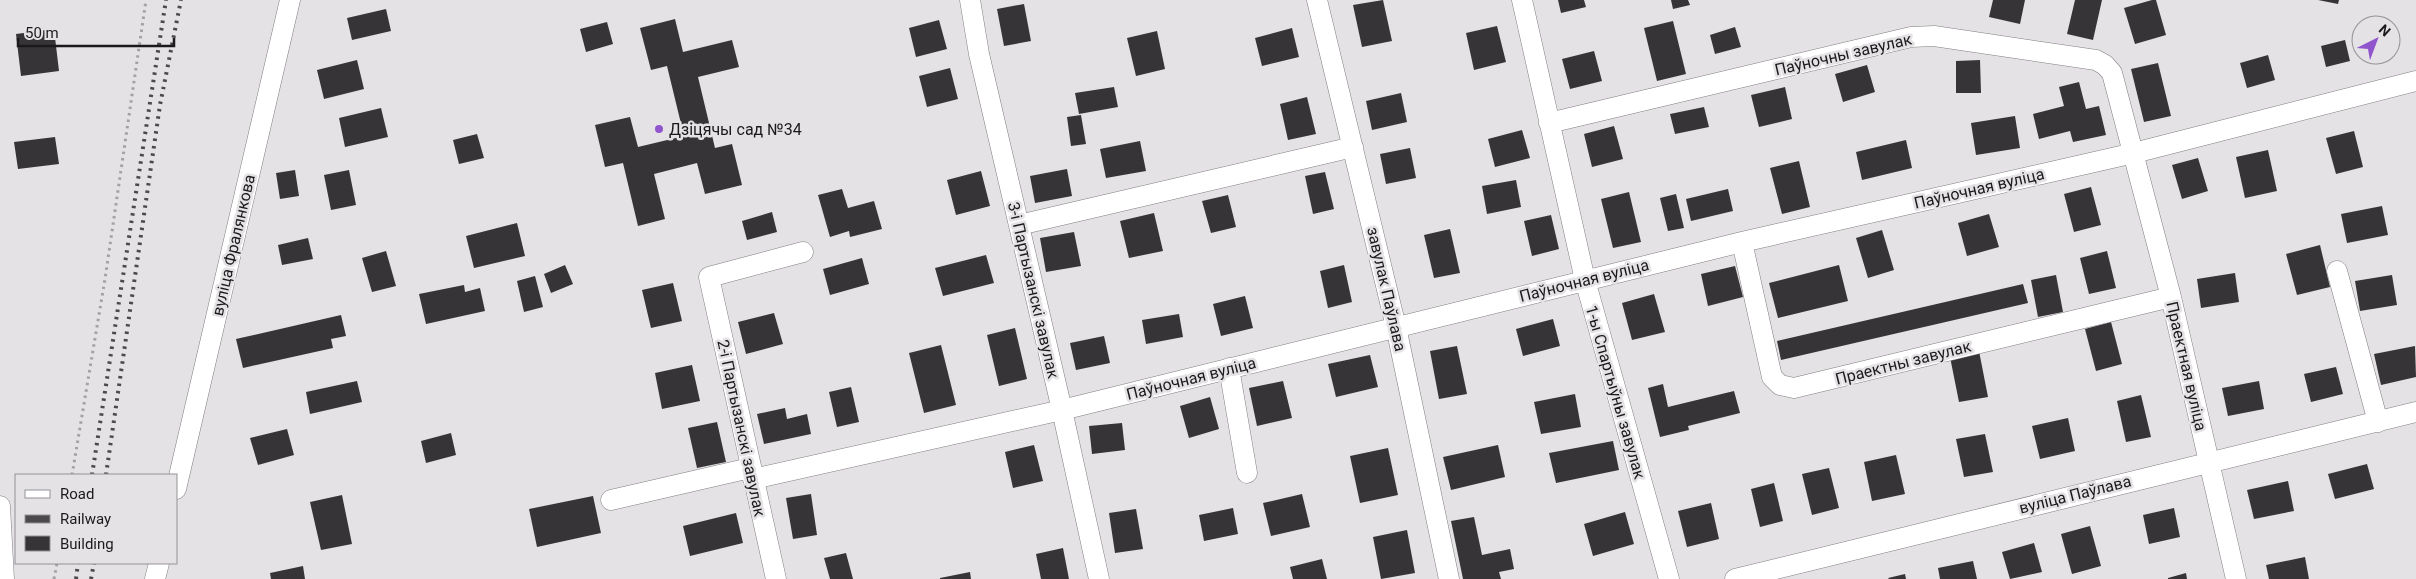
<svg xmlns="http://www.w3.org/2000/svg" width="2416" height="579" font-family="Roboto,sans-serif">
<rect width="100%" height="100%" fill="#e5e2e6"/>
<path fill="#373437" d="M 1383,0 L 1392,41 L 1362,47 L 1353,5 Z
M 1558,0 L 1584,0 L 1586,7 L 1561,13 Z
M 1671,0 L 1688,0 L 1690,5 L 1673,9 Z
M 1993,0 L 2025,0 L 2020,24 L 1989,17 Z
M 2075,0 L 2102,0 L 2093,40 L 2067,34 Z
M 2152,0 L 2156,0 L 2166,35 L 2135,44 L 2124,8 Z
M 2318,0 L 2339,0 L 2338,4 Z
M 1024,4 L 1031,41 L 1004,46 L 997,9 Z
M 386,9 L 391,31 L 352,40 L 347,18 Z
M 675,19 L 683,52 L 732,40 L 739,67 L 698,77 L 715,148 L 732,144 L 742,185 L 705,194 L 697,163 L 654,174 L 665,219 L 638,226 L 623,163 L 605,167 L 595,125 L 630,117 L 638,147 L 684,136 L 667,66 L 651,70 L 640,28 Z
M 939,20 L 947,49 L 916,57 L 909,28 Z
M 1673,21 L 1686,74 L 1657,81 L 1644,28 Z
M 607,22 L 613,44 L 586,52 L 580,29 Z
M 1497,26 L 1506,62 L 1474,70 L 1466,33 Z
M 1735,27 L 1741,47 L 1715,54 L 1710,35 Z
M 1292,28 L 1299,57 L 1262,66 L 1255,38 Z
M 54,29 L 59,71 L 21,76 L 16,34 Z
M 1157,31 L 1165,69 L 1136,76 L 1127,38 Z
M 2345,40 L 2350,61 L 2326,67 L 2321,46 Z
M 1594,51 L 1602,81 L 1570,89 L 1562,59 Z
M 2268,55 L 2275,80 L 2247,88 L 2240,63 Z
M 357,60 L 364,89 L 324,99 L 317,70 Z
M 1980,60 L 1981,93 L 1956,93 L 1956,61 Z
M 2158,63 L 2171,116 L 2144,122 L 2131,69 Z
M 1867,65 L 1875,92 L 1843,102 L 1835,74 Z
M 950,68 L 958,99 L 927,107 L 919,76 Z
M 2079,82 L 2086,109 L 2099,106 L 2106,135 L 2073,142 L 2070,131 L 2039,139 L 2033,114 L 2064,106 L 2059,87 Z
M 1114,87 L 1118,107 L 1079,114 L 1075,93 Z
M 1785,87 L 1792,119 L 1759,127 L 1751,95 Z
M 1401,93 L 1407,122 L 1372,130 L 1366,101 Z
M 1307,97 L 1316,134 L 1288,140 L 1280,104 Z
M 1704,107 L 1709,127 L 1675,134 L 1670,114 Z
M 381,108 L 388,137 L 345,147 L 339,118 Z
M 1081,115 L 1086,144 L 1071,146 L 1067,117 Z
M 2015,116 L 2020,148 L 1976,155 L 1971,123 Z
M 1614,126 L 1623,159 L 1592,167 L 1584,134 Z
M 1522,130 L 1530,158 L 1495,167 L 1488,139 Z
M 2354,131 L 2363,167 L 2336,174 L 2326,138 Z
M 477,134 L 484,158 L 459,164 L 453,140 Z
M 55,137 L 59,164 L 18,169 L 14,142 Z
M 1906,140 L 1912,168 L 1862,180 L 1856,152 Z
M 1140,141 L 1146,171 L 1106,178 L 1100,149 Z
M 1410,148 L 1416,178 L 1386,184 L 1380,154 Z
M 2268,150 L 2277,191 L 2245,198 L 2236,157 Z
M 2198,158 L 2208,191 L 2182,199 L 2172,165 Z
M 1799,161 L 1810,207 L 1782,214 L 1770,168 Z
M 1067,169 L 1072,196 L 1035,203 L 1030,176 Z
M 295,170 L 299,196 L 280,199 L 276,173 Z
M 349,170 L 356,205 L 331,210 L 324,175 Z
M 981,171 L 990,206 L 956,215 L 947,180 Z
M 1325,172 L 1334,209 L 1313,214 L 1305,176 Z
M 1516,180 L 1521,207 L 1487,214 L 1482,186 Z
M 2091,187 L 2101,225 L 2074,232 L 2064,194 Z
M 842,189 L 848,208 L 874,201 L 882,229 L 850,237 L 849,231 L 830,237 L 818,195 Z
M 1728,189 L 1733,211 L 1691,221 L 1686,199 Z
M 1629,192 L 1641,242 L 1613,248 L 1601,199 Z
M 1676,194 L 1684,228 L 1668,231 L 1660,198 Z
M 1228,195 L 1236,227 L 1211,233 L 1202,201 Z
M 2382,206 L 2388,235 L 2347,243 L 2341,214 Z
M 772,212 L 777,232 L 747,240 L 742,221 Z
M 1154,213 L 1163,251 L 1129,258 L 1120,221 Z
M 1989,214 L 1999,247 L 1967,256 L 1958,223 Z
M 1551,215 L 1559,249 L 1532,256 L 1524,221 Z
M 517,223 L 525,256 L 474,268 L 466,236 Z
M 1450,229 L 1460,273 L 1434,278 L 1424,235 Z
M 1882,230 L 1894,270 L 1868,278 L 1856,238 Z
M 1074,232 L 1081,266 L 1046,272 L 1040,238 Z
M 308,238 L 313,259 L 282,265 L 278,245 Z
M 2320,245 L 2330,287 L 2297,295 L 2286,254 Z
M 386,251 L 396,286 L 372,292 L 362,258 Z
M 2107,251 L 2116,288 L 2089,294 L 2080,258 Z
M 986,255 L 994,283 L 943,296 L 935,268 Z
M 862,258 L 869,284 L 830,295 L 823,269 Z
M 565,265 L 573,284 L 551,293 L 544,274 Z
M 1344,265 L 1352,302 L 1328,308 L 1320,271 Z
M 1839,265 L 1848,301 L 1778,318 L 1769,283 Z
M 1735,266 L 1743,297 L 1708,306 L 1701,274 Z
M 2235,273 L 2239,302 L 2201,308 L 2197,279 Z
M 2056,275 L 2063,312 L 2038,317 L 2031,280 Z
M 2392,275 L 2397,305 L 2360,311 L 2355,281 Z
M 535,276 L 543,307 L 524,312 L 517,281 Z
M 673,283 L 682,321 L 651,328 L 642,290 Z
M 2023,284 L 2028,303 L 1781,360 L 1777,341 Z
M 464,285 L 465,292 L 480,288 L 485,311 L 426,324 L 419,294 Z
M 1654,294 L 1665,332 L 1632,340 L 1622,303 Z
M 1245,296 L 1253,328 L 1221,336 L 1213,304 Z
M 774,313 L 783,344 L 746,354 L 738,322 Z
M 1179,314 L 1183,337 L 1146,344 L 1142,320 Z
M 341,315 L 346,336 L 331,339 L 333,348 L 243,368 L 236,339 Z
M 1553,319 L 1560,346 L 1523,356 L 1516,329 Z
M 2111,322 L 2122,364 L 2096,371 L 2085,329 Z
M 1015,328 L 1027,379 L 999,386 L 987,335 Z
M 1104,336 L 1110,363 L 1076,370 L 1070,343 Z
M 941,345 L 956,405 L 924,413 L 909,353 Z
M 1457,346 L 1467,394 L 1439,399 L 1430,351 Z
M 2415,346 L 2416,377 L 2381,385 L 2374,354 Z
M 1979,351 L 1988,397 L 1959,402 L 1950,357 Z
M 1370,355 L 1378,387 L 1336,397 L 1328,364 Z
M 692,365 L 700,401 L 662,409 L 655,373 Z
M 2336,367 L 2343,394 L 2311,402 L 2304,374 Z
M 357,381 L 362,402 L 310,414 L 306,392 Z
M 1283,381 L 1292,418 L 1257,426 L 1249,388 Z
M 2259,381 L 2264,409 L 2228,416 L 2222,388 Z
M 1663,384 L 1668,407 L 1734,391 L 1740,413 L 1688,426 L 1689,430 L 1660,437 L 1648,388 Z
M 851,387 L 859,422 L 837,427 L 829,392 Z
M 1575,394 L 1581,427 L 1541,434 L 1534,402 Z
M 2141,395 L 2151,437 L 2126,442 L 2117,401 Z
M 1210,397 L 1219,429 L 1189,438 L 1180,406 Z
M 785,408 L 787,419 L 807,414 L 811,434 L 764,444 L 757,414 Z
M 2068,418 L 2075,451 L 2040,459 L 2032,426 Z
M 717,422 L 726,462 L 697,468 L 688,428 Z
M 1122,423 L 1125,450 L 1092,454 L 1089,426 Z
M 287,429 L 294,455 L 258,465 L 250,438 Z
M 451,433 L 456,455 L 426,463 L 421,441 Z
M 1985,434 L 1993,472 L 1964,477 L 1956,439 Z
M 1613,441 L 1619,470 L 1556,483 L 1549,453 Z
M 1034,445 L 1043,481 L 1013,488 L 1005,452 Z
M 1498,445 L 1505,477 L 1451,490 L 1443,457 Z
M 1388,448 L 1398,495 L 1360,503 L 1350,456 Z
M 1896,455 L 1905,494 L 1872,501 L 1864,462 Z
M 2367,464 L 2374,489 L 2335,499 L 2328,474 Z
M 1829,468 L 1839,508 L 1812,515 L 1802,474 Z
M 2288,481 L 2294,511 L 2254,519 L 2247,490 Z
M 1774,483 L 1783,521 L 1760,527 L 1751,489 Z
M 811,494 L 817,535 L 793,539 L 786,498 Z
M 1302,494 L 1310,527 L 1271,536 L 1263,503 Z
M 342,495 L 352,544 L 321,550 L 310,502 Z
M 593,496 L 601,533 L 537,547 L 529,509 Z
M 1711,503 L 1719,539 L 1687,547 L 1678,511 Z
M 1233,508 L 1238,534 L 1204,541 L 1199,515 Z
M 2174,508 L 2180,537 L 2149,544 L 2143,515 Z
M 1136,509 L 1143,549 L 1115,553 L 1109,513 Z
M 1625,512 L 1634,544 L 1593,556 L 1584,524 Z
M 736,513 L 743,543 L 690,556 L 683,526 Z
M 1474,517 L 1482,555 L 1510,549 L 1514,569 L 1499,572 L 1501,579 L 1463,579 L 1451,521 Z
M 2090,526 L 2101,566 L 2072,574 L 2061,534 Z
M 1407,530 L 1415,573 L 1381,579 L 1373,537 Z
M 2034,543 L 2042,572 L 2010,579 L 2002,552 Z
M 1063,548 L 1069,579 L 1041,579 L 1036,554 Z
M 846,553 L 853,579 L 830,579 L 824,558 Z
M 2305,557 L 2309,579 L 2269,579 L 2266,565 Z
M 1322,559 L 1327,579 L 1293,579 L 1290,567 Z
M 1973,561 L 1977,579 L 1940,579 L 1938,568 Z
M 303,566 L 305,579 L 271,579 L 270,573 Z
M 970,572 L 971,579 L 940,579 L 940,578 Z
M 2186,573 L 2187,579 L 2168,579 L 2168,578 Z
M 1905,574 L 1906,579 L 1889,579 L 1888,578 Z"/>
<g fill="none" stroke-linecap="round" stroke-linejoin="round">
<g stroke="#817e81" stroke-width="21">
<path id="minor" d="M 970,0 L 979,54 L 1062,410 L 1099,579
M 1317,0 L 1396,327 L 1449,579
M 1522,0 L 1585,280 L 1669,579
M 1549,123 L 1911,37 L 1934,36 L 2096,60 L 2105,65 L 2112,73 L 2171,297 L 2236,579
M 1019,225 L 1353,147
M 1742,242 L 1772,377 L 1780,385 L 1794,388 L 2171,297
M 2337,271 L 2378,422
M 1229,368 L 1247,473
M 753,479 L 1062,410 L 1742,242 L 2134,153 L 2416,81
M 176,489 L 290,0
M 611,500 L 750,468
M 0,506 L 4,579
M 155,579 L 159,563
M 776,579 L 709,277 L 803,252
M 1735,579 L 2416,412"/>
</g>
<path stroke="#a3a1a4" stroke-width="3" stroke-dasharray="2.5 4" stroke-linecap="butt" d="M 72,475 L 105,279 L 146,0
M 54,579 L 57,563"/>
<use href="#minor" stroke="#fff" stroke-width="20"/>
<path stroke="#4b494b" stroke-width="4" stroke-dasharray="2.5 5" stroke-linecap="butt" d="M 92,475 L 166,0
M 106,475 L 160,105 L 181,0
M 76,579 L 78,563
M 91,579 L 94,563"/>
</g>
<circle fill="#9055cd" stroke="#e5e2e6" stroke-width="2" cx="659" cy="129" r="5"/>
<g text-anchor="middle" stroke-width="5" stroke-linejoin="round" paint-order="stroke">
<g font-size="16" fill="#1b1a1b" stroke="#e5e2e6">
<text transform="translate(1843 54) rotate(-13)" y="6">Паўночны завулак</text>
<text transform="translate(1979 188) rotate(-13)" y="6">Паўночная вуліца</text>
<text transform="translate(233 245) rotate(-77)" y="6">вуліца Фралянкова</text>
<text transform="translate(1584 280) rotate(-14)" y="6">Паўночная вуліца</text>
<text transform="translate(1387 289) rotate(77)" y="6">завулак Паўлава</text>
<text transform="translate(1034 290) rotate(77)" y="6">3-і Партызанскі завулак</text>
<text transform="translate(1903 362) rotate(-14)" y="6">Праектны завулак</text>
<text transform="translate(2187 366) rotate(77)" y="6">Праектная вуліца</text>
<text transform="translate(1191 378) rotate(-14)" y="6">Паўночная вуліца</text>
<text transform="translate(1616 392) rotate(74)" y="6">1-ы Спартыўны завулак</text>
<text transform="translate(742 428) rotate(78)" y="6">2-і Партызанскі завулак</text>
<text transform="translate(2075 494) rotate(-14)" y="6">вуліца Паўлава</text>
</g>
<g font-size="16" fill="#1b1a1b" stroke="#e5e2e6" text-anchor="start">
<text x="669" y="135">Дзіцячы сад №34</text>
</g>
</g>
<rect x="15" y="474" width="162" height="90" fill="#e5e2e6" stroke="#949295"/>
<rect x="25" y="490" width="25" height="8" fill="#ffffff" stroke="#949295"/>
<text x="60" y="499" font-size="15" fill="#1b1a1b">Road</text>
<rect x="25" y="515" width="25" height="8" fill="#4b494b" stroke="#949295"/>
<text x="60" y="524" font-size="15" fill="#1b1a1b">Railway</text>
<rect x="25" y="536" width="25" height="15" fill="#373437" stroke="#949295"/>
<text x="60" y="549" font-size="15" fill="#1b1a1b">Building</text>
<g transform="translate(2376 40) rotate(42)"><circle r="24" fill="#e5e2e6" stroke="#949295"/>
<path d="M0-4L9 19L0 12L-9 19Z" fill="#9055cd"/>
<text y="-8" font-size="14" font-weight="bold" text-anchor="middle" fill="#1b1a1b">N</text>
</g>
<path d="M18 38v8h156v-8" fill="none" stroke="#1b1a1b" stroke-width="2.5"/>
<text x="25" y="38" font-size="15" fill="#1b1a1b" stroke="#e5e2e6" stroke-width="4" paint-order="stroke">50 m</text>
</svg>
